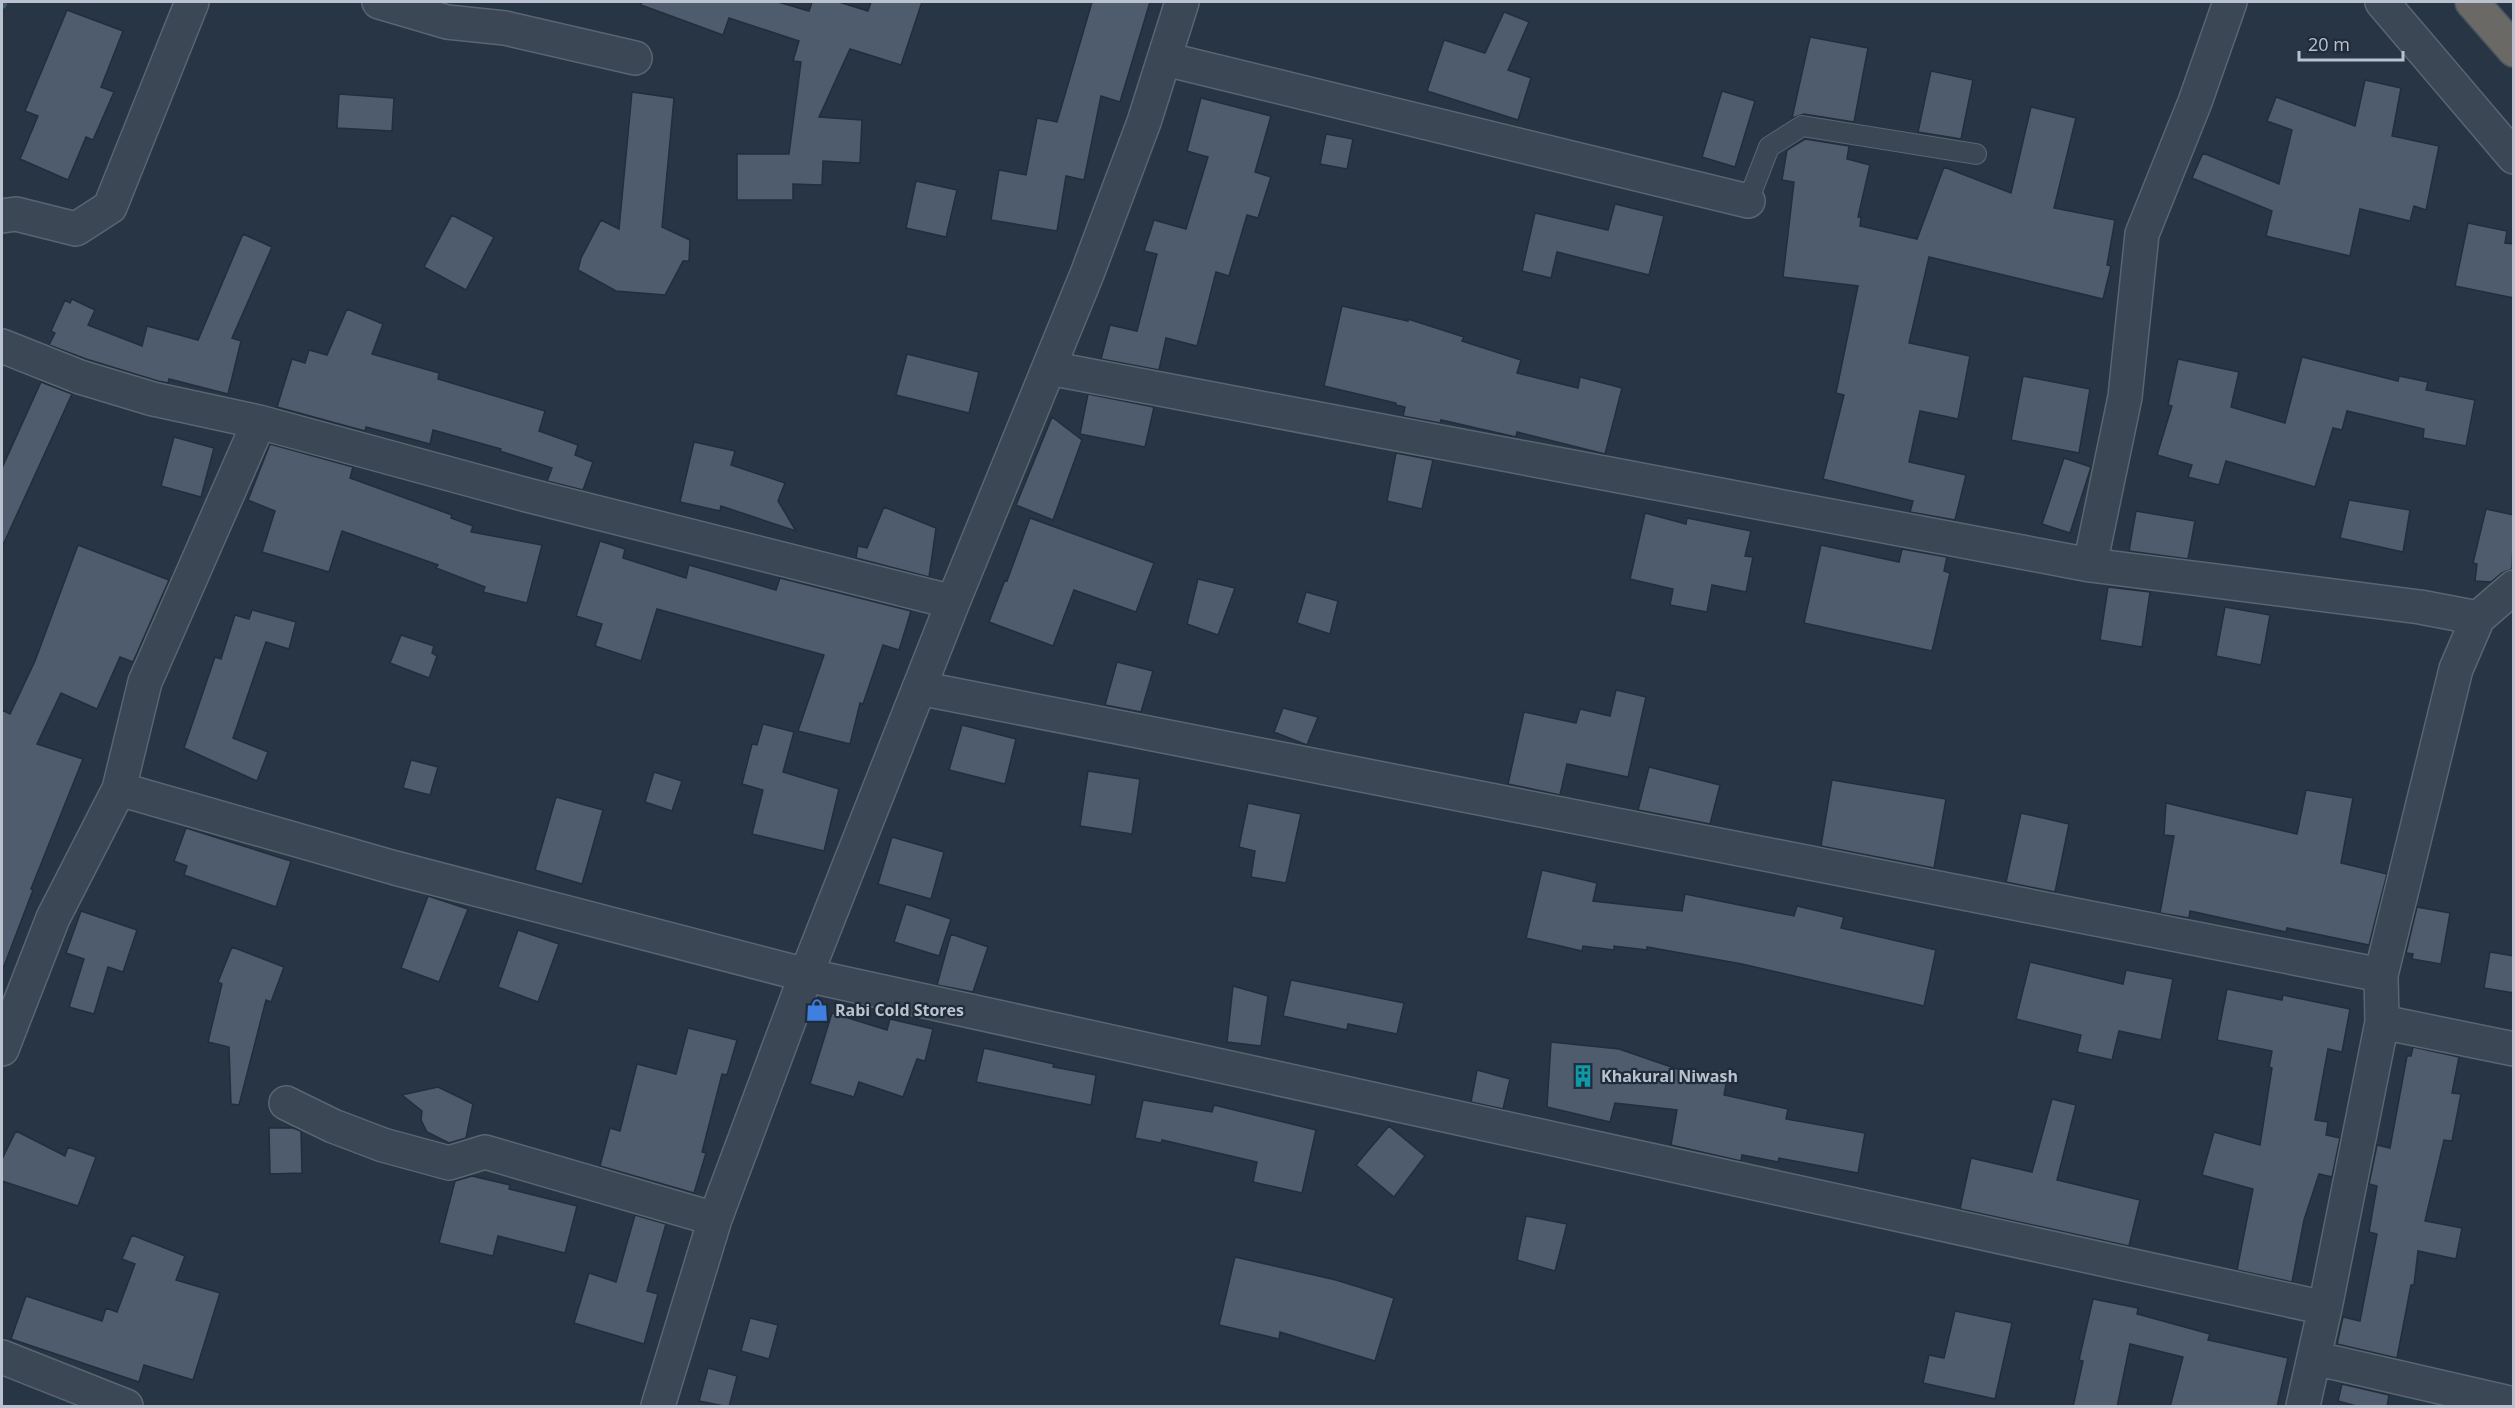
<svg xmlns="http://www.w3.org/2000/svg" width="2515" height="1408" font-family="'Open Sans',sans-serif">
<rect width="100%" height="100%" fill="#273545"/>
<g fill="none" stroke-linecap="round" stroke-linejoin="round">
<path stroke="#3d536e" stroke-width="10" d="M 2,4 L 2,2"/>
</g>
<path fill="#4e5c6e" stroke="#222e3c" stroke-width="1.5" d="M 642,2 L 778,2 L 809,11 L 812,2 L 839,2 L 868,11 L 871,2 L 922,2 L 901,65 L 850,49 L 819,117 L 862,120 L 860,163 L 823,161 L 822,185 L 793,184 L 793,200 L 737,200 L 737,154 L 789,154 L 801,62 L 793,61 L 799,41 L 729,18 L 723,35 L 641,5 Z
M 1092,2 L 1150,2 L 1120,102 L 1101,96 L 1084,180 L 1066,176 L 1057,231 L 991,220 L 999,170 L 1026,175 L 1037,118 L 1057,122 Z
M 67,10 L 123,31 L 101,87 L 114,92 L 93,140 L 86,137 L 68,180 L 20,159 L 38,116 L 25,111 Z
M 1504,12 L 1529,22 L 1508,70 L 1531,78 L 1518,120 L 1427,91 L 1444,40 L 1485,53 Z
M 1810,37 L 1868,48 L 1854,122 L 1804,114 L 1792,118 Z
M 1931,71 L 1973,80 L 1961,139 L 1918,132 Z
M 2365,80 L 2401,88 L 2392,136 L 2439,146 L 2426,210 L 2414,206 L 2410,221 L 2360,209 L 2350,256 L 2266,236 L 2272,211 L 2192,178 L 2203,153 L 2279,184 L 2292,130 L 2267,121 L 2276,97 L 2355,126 Z
M 1722,91 L 1755,101 L 1735,167 L 1702,157 Z
M 632,92 L 674,98 L 662,227 L 690,240 L 689,261 L 683,261 L 665,295 L 616,291 L 578,270 L 581,258 L 601,220 L 619,229 Z
M 339,94 L 394,98 L 392,131 L 337,128 Z
M 1201,98 L 1271,116 L 1255,172 L 1271,177 L 1258,218 L 1247,215 L 1229,276 L 1216,272 L 1197,346 L 1166,338 L 1159,370 L 1101,359 L 1110,325 L 1137,331 L 1157,254 L 1144,251 L 1154,220 L 1186,229 L 1208,157 L 1187,151 Z
M 2031,107 L 2076,118 L 2054,208 L 2115,220 L 2107,265 L 2111,266 L 2103,299 L 1929,257 L 1909,343 L 1970,356 L 1958,419 L 1920,411 L 1909,462 L 1966,475 L 1955,520 L 1910,512 L 1913,501 L 1823,479 L 1844,395 L 1836,393 L 1858,286 L 1783,277 L 1794,182 L 1782,180 L 1787,150 L 1805,139 L 1849,146 L 1847,159 L 1870,165 L 1858,217 L 1861,217 L 1860,226 L 1917,239 L 1944,167 L 2011,193 Z
M 1326,134 L 1353,139 L 1347,169 L 1320,164 Z
M 916,181 L 957,190 L 946,237 L 906,228 Z
M 1615,204 L 1664,216 L 1649,275 L 1557,252 L 1551,278 L 1522,271 L 1535,213 L 1608,230 Z
M 452,215 L 494,237 L 466,290 L 424,267 Z
M 2468,223 L 2507,231 L 2505,243 L 2514,244 L 2514,298 L 2455,286 Z
M 243,234 L 272,247 L 232,338 L 241,341 L 228,394 L 169,379 L 168,383 L 158,381 L 86,359 L 49,345 L 55,333 L 51,331 L 65,300 L 70,303 L 72,299 L 95,310 L 88,325 L 142,346 L 147,326 L 198,340 Z
M 1342,306 L 1408,321 L 1408,319 L 1464,337 L 1462,341 L 1521,360 L 1517,373 L 1578,388 L 1580,377 L 1622,388 L 1605,454 L 1517,432 L 1516,437 L 1441,420 L 1440,423 L 1403,416 L 1405,407 L 1396,405 L 1396,403 L 1324,386 Z
M 347,309 L 383,324 L 372,354 L 439,373 L 438,379 L 545,411 L 539,431 L 578,445 L 575,455 L 593,462 L 583,490 L 547,481 L 552,468 L 500,451 L 501,449 L 433,430 L 430,444 L 366,427 L 365,431 L 277,407 L 292,359 L 305,363 L 309,350 L 327,355 Z
M 907,354 L 979,372 L 969,413 L 896,395 Z
M 2302,357 L 2398,381 L 2399,376 L 2428,382 L 2426,390 L 2475,400 L 2466,446 L 2423,438 L 2424,429 L 2347,411 L 2342,430 L 2333,428 L 2315,487 L 2226,461 L 2219,485 L 2188,477 L 2192,465 L 2157,455 L 2172,406 L 2168,405 L 2178,359 L 2239,372 L 2231,407 L 2285,423 Z
M 2023,376 L 2090,389 L 2079,453 L 2011,440 Z
M 41,382 L 72,394 L 2,547 L 2,468 Z
M 1088,394 L 1154,407 L 1145,447 L 1080,434 Z
M 1052,417 L 1082,440 L 1053,520 L 1016,505 Z
M 174,437 L 214,448 L 201,497 L 161,486 Z
M 694,442 L 735,451 L 731,465 L 785,483 L 778,501 L 796,531 L 721,506 L 720,511 L 680,502 Z
M 270,444 L 353,467 L 350,478 L 452,515 L 451,518 L 473,526 L 471,532 L 542,545 L 527,603 L 483,592 L 485,587 L 436,568 L 438,565 L 342,531 L 329,572 L 262,552 L 275,511 L 248,500 Z
M 1396,453 L 1433,460 L 1422,509 L 1387,501 Z
M 2064,458 L 2091,467 L 2070,533 L 2042,524 Z
M 2349,500 L 2410,510 L 2403,552 L 2340,538 Z
M 884,507 L 936,528 L 929,577 L 856,558 L 858,546 L 867,548 Z
M 2486,509 L 2514,515 L 2512,569 L 2502,573 L 2491,582 L 2475,581 L 2477,564 L 2473,563 Z
M 2136,511 L 2195,521 L 2188,559 L 2129,551 Z
M 1645,513 L 1686,524 L 1687,518 L 1751,531 L 1745,556 L 1753,557 L 1746,592 L 1712,585 L 1707,612 L 1670,605 L 1673,589 L 1630,579 Z
M 1030,518 L 1154,563 L 1136,612 L 1074,590 L 1053,646 L 989,622 L 1005,580 L 1007,581 Z
M 600,541 L 625,549 L 623,558 L 686,578 L 689,565 L 776,590 L 780,578 L 911,611 L 899,650 L 883,645 L 863,704 L 860,703 L 850,744 L 798,731 L 824,655 L 657,609 L 641,661 L 595,646 L 602,624 L 576,616 Z
M 78,545 L 169,580 L 133,662 L 120,657 L 97,709 L 61,693 L 37,744 L 83,759 L 31,889 L 33,890 L 4,966 L 2,966 L 2,710 L 10,714 L 35,661 Z
M 1821,545 L 1899,562 L 1902,549 L 1947,557 L 1944,571 L 1950,573 L 1932,651 L 1804,623 Z
M 1198,579 L 1235,588 L 1218,635 L 1187,624 Z
M 2108,587 L 2150,592 L 2142,647 L 2100,640 Z
M 1306,592 L 1338,601 L 1330,634 L 1297,623 Z
M 2225,607 L 2270,615 L 2261,665 L 2216,656 Z
M 252,610 L 296,622 L 289,649 L 266,642 L 233,738 L 268,752 L 257,781 L 184,748 L 215,657 L 221,659 L 235,615 L 249,619 Z
M 401,635 L 434,646 L 432,653 L 437,656 L 429,678 L 390,663 Z
M 1117,662 L 1153,671 L 1141,712 L 1105,705 Z
M 1616,690 L 1646,697 L 1628,777 L 1567,764 L 1560,795 L 1508,784 L 1524,712 L 1576,723 L 1580,709 L 1610,716 Z
M 1283,708 L 1318,717 L 1307,745 L 1274,732 Z
M 763,724 L 794,732 L 783,772 L 839,789 L 824,851 L 752,834 L 763,790 L 742,784 L 752,744 L 757,745 Z
M 962,725 L 1016,739 L 1005,784 L 949,770 Z
M 411,760 L 438,767 L 430,795 L 403,788 Z
M 1649,767 L 1720,785 L 1710,824 L 1638,810 Z
M 1088,771 L 1140,779 L 1132,834 L 1080,826 Z
M 654,772 L 682,781 L 672,811 L 645,802 Z
M 1832,780 L 1946,799 L 1934,868 L 1821,846 Z
M 2306,790 L 2353,798 L 2341,863 L 2387,874 L 2369,945 L 2287,928 L 2286,932 L 2190,911 L 2189,918 L 2160,913 L 2174,836 L 2164,835 L 2166,803 L 2297,834 Z
M 556,797 L 603,810 L 582,884 L 535,870 Z
M 1248,803 L 1301,814 L 1286,883 L 1251,877 L 1255,851 L 1239,847 Z
M 2021,813 L 2069,824 L 2055,892 L 2006,882 Z
M 186,828 L 291,861 L 276,907 L 184,875 L 187,866 L 174,861 Z
M 892,837 L 944,852 L 931,899 L 878,884 Z
M 1542,870 L 1597,883 L 1593,901 L 1682,911 L 1685,894 L 1794,916 L 1797,906 L 1844,917 L 1841,928 L 1936,950 L 1924,1006 L 1742,964 L 1647,947 L 1647,950 L 1614,946 L 1614,950 L 1583,946 L 1582,951 L 1526,938 Z
M 428,896 L 468,909 L 439,982 L 401,968 Z
M 906,904 L 951,919 L 939,956 L 894,942 Z
M 2417,907 L 2450,913 L 2441,964 L 2412,959 L 2413,954 L 2406,953 Z
M 81,911 L 137,930 L 123,972 L 108,967 L 94,1014 L 69,1007 L 84,959 L 66,953 Z
M 518,930 L 559,944 L 538,1002 L 498,987 Z
M 951,934 L 988,947 L 973,992 L 937,985 Z
M 232,947 L 284,967 L 271,1002 L 266,1000 L 239,1105 L 231,1104 L 229,1047 L 208,1042 L 222,984 L 218,982 Z
M 2490,952 L 2514,956 L 2514,993 L 2484,988 Z
M 2030,962 L 2123,984 L 2126,970 L 2173,979 L 2161,1040 L 2119,1031 L 2112,1060 L 2077,1052 L 2081,1035 L 2016,1019 Z
M 1291,980 L 1404,1003 L 1397,1034 L 1348,1024 L 1347,1030 L 1283,1016 Z
M 1233,986 L 1268,996 L 1261,1046 L 1227,1042 Z
M 2227,989 L 2282,1000 L 2283,995 L 2350,1009 L 2342,1052 L 2328,1049 L 2315,1120 L 2328,1122 L 2326,1135 L 2340,1138 L 2332,1177 L 2319,1174 L 2304,1220 L 2292,1282 L 2237,1270 L 2253,1189 L 2202,1175 L 2214,1132 L 2260,1145 L 2272,1068 L 2269,1067 L 2272,1051 L 2217,1040 Z
M 832,1013 L 887,1030 L 890,1019 L 933,1029 L 925,1061 L 917,1059 L 903,1097 L 859,1082 L 854,1097 L 810,1084 Z
M 688,1028 L 737,1040 L 727,1075 L 722,1074 L 702,1152 L 706,1153 L 694,1193 L 600,1166 L 610,1128 L 620,1131 L 637,1064 L 676,1074 Z
M 1551,1042 L 1619,1049 L 1680,1070 L 1727,1079 L 1724,1095 L 1788,1109 L 1786,1119 L 1865,1133 L 1858,1173 L 1779,1158 L 1778,1162 L 1742,1155 L 1741,1161 L 1671,1145 L 1677,1110 L 1615,1103 L 1610,1122 L 1547,1107 Z
M 2413,1047 L 2459,1057 L 2452,1093 L 2461,1094 L 2452,1141 L 2444,1140 L 2425,1221 L 2462,1228 L 2456,1259 L 2418,1251 L 2414,1285 L 2411,1285 L 2397,1358 L 2337,1344 L 2343,1317 L 2360,1321 L 2377,1234 L 2369,1232 L 2377,1186 L 2369,1184 L 2377,1145 L 2390,1148 L 2407,1056 L 2411,1056 Z
M 984,1048 L 1054,1064 L 1053,1067 L 1096,1075 L 1091,1105 L 976,1082 Z
M 1477,1070 L 1510,1079 L 1503,1109 L 1471,1102 Z
M 438,1087 L 473,1104 L 466,1138 L 449,1143 L 427,1132 L 421,1120 L 422,1111 L 402,1095 Z
M 2052,1099 L 2076,1105 L 2057,1180 L 2140,1200 L 2129,1246 L 1960,1209 L 1971,1158 L 2032,1172 Z
M 1143,1100 L 1212,1112 L 1214,1105 L 1316,1130 L 1302,1193 L 1253,1182 L 1257,1162 L 1162,1140 L 1161,1143 L 1135,1138 Z
M 1389,1126 L 1425,1156 L 1394,1197 L 1356,1165 Z
M 269,1128 L 293,1128 L 301,1131 L 302,1173 L 270,1174 Z
M 16,1131 L 65,1156 L 68,1147 L 96,1157 L 78,1206 L 2,1181 L 2,1159 Z
M 472,1176 L 510,1185 L 509,1189 L 577,1206 L 565,1253 L 498,1236 L 493,1256 L 439,1243 L 455,1181 Z
M 635,1215 L 666,1224 L 647,1291 L 658,1294 L 644,1344 L 574,1323 L 589,1273 L 616,1282 Z
M 1526,1216 L 1567,1224 L 1555,1271 L 1517,1260 Z
M 132,1235 L 185,1256 L 176,1280 L 220,1293 L 193,1380 L 144,1365 L 139,1382 L 11,1339 L 26,1296 L 102,1321 L 106,1308 L 117,1312 L 135,1264 L 122,1259 Z
M 1235,1257 L 1336,1280 L 1394,1298 L 1375,1361 L 1280,1332 L 1279,1339 L 1219,1325 Z
M 2093,1299 L 2138,1308 L 2137,1314 L 2210,1334 L 2208,1340 L 2288,1358 L 2277,1407 L 2170,1407 L 2183,1357 L 2130,1344 L 2117,1407 L 2073,1407 L 2083,1361 L 2079,1360 Z
M 1955,1311 L 2012,1323 L 1995,1399 L 1923,1383 L 1929,1355 L 1944,1358 Z
M 750,1318 L 778,1325 L 769,1359 L 741,1351 Z
M 708,1368 L 737,1376 L 729,1407 L 699,1401 Z
M 2342,1384 L 2389,1395 L 2387,1407 L 2360,1407 L 2338,1401 Z"/>
<g fill="none" stroke-linecap="round" stroke-linejoin="round">
<g stroke="#5a6572" stroke-width="22">
<path id="service" d="M 1748,201 L 1769,147 L 1802,126 L 1976,154"/>
</g>
<g stroke="#5a6572" stroke-width="36">
<path id="minor" d="M 379,2 L 447,22 L 505,28 L 635,58
M 2382,2 L 2514,157
M 1165,59 L 1748,201
M 2,216 L 16,214 L 76,229 L 110,207 L 192,2
M 2,346 L 80,377 L 153,399 L 259,422
M 1049,368 L 2090,565 L 2420,607 L 2478,618
M 2090,565 L 2125,397 L 2142,234 L 2195,102 L 2230,2
M 953,602 L 527,495 L 259,422 L 145,682 L 119,789 L 395,868 L 806,975 L 2325,1308
M 919,688 L 2381,975
M 2382,1022 L 2514,1049
M 2,1049 L 53,918 L 119,789
M 286,1103 L 333,1126 L 383,1145 L 449,1163 L 485,1152 L 715,1219
M 2,1357 L 126,1406
M 2314,1358 L 2514,1404
M 658,1406 L 715,1219 L 806,975 L 953,602 L 1087,274 L 1144,122 L 1182,2
M 2303,1406 L 2325,1308 L 2382,1022 L 2381,975 L 2456,669 L 2478,618 L 2514,587"/>
</g>
<g stroke="#46525f" stroke-width="36">
<path id="trunk" d="M 2472,2 L 2514,50"/>
</g>
<use href="#service" stroke="#3b4754" stroke-width="20"/>
<use href="#minor" stroke="#3b4754" stroke-width="33"/>
<use href="#trunk" stroke="#6a6966" stroke-width="33"/>
</g>
<defs>
<g id="shop-bare" transform="scale(1.8)"><path d="M-5-2.5h2.3a2.7 3.5 0 0 1 5.4 0H5L5.5 6h-11ZM-1.5-2.5h3a1.5 2.3 0 0 0-3 0Z" fill="#3f7fe0" stroke="#202c3a" stroke-width="2.5" paint-order="stroke"/></g>
<g id="building-bare" transform="scale(1.8)"><path d="M-4-6H4V6H1V3H-1V6H-4ZM-2.5-4.3h1.7v1.8h-1.7ZM.8-4.3h1.7v1.8H.8ZM-2.5-1h1.7V.8h-1.7ZM.8-1h1.7V.8H.8Z" fill="#0f9aa8" stroke="#202c3a" stroke-width="2.5" paint-order="stroke"/></g>
</defs>
<g fill-rule="evenodd">
<use href="#shop-bare" x="817" y="1010"/>
<use href="#building-bare" x="1583" y="1076"/>
</g>
<g text-anchor="middle" stroke-width="4.5" stroke-linejoin="round" paint-order="stroke">
<g font-size="16" font-weight="bold" fill="#b9c2ce" stroke="#202c3a" text-anchor="start">
<text x="835" y="1016">Rabi Cold Stores</text>
<text x="1601" y="1082">Khakural Niwash</text>
</g>
</g>
<rect width="2515" height="1408" fill="none" stroke="#b9c2ce" stroke-width="6"/>
<path d="M2299 51v9h104v-9" fill="none" stroke="#b9c2ce" stroke-width="3"/>
<text x="2308" y="51" font-size="18" fill="#b9c2ce" stroke="#202c3a" stroke-width="4.5" paint-order="stroke">20 m</text>
</svg>
